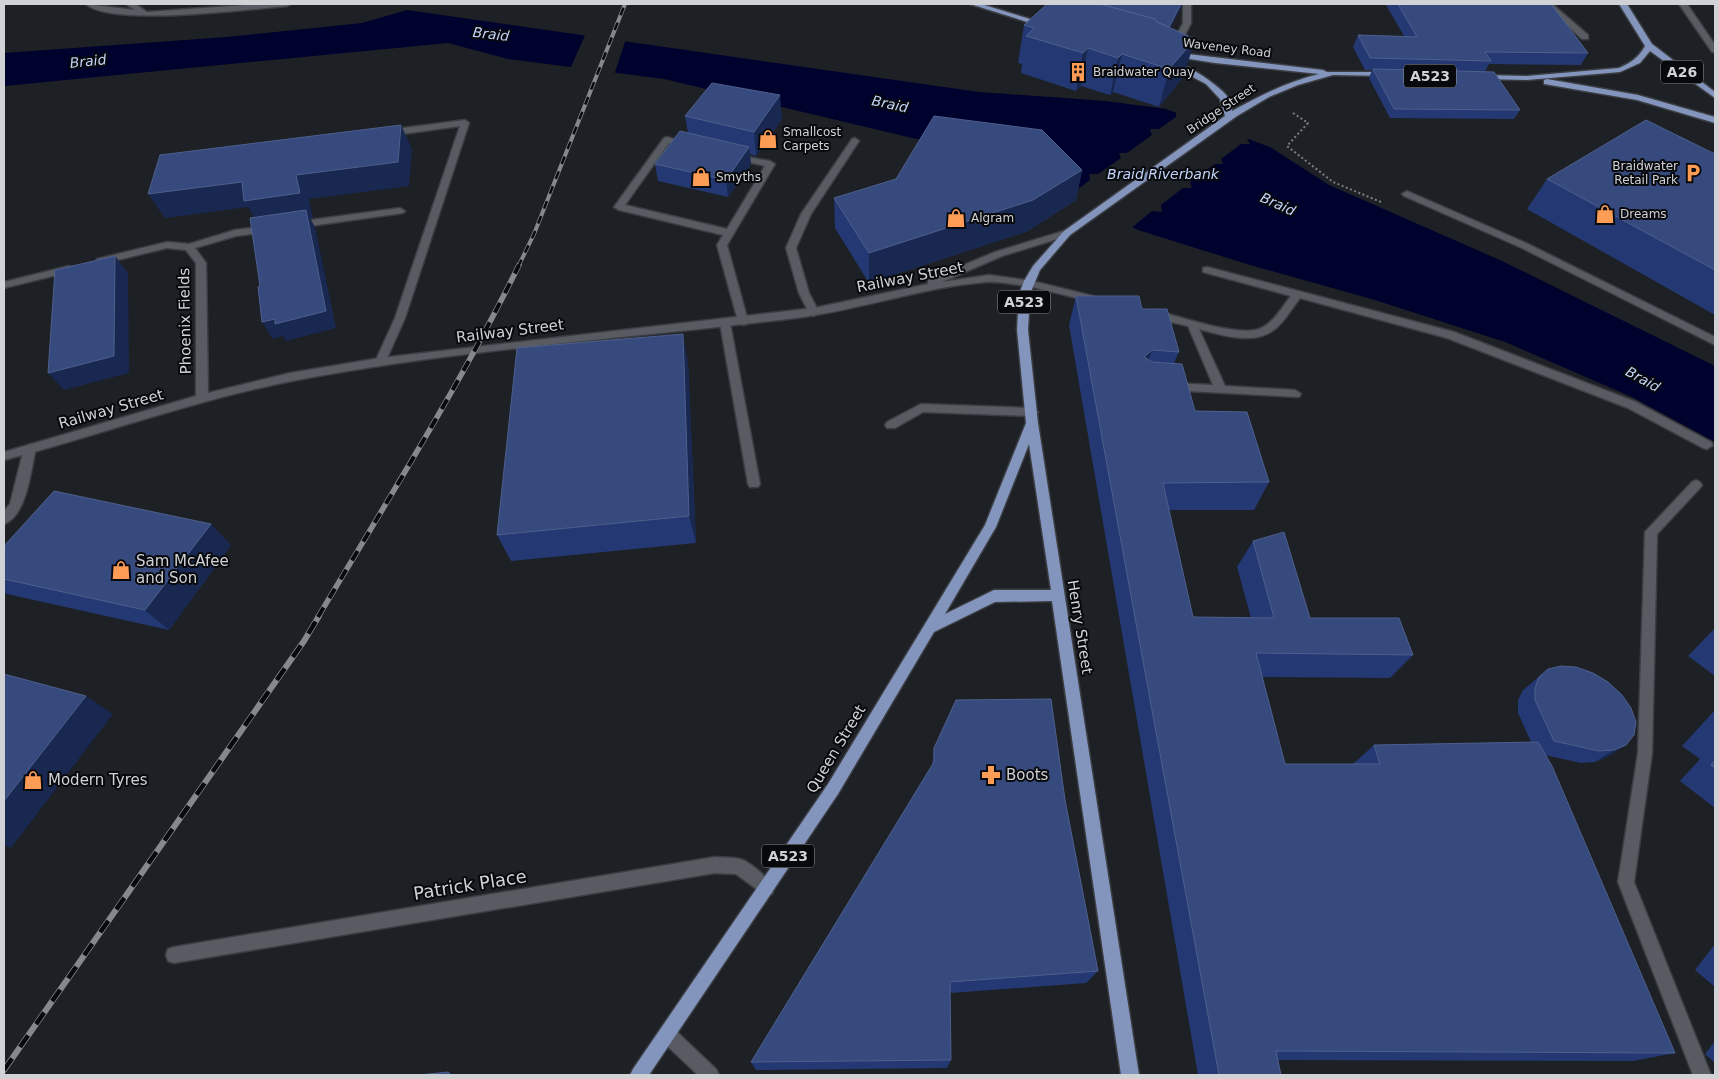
<svg xmlns="http://www.w3.org/2000/svg" width="1719" height="1079" font-family="'DejaVu Sans',sans-serif">
<rect width="100%" height="100%" fill="#1d2025"/>
<path fill="#00022e" d="M 407,10 L 979,92 L 1106,101 L 1166,109 L 1270,147 L 1329,185 L 1502,261 L 1715,366 L 1715,442 L 1632,397 L 1505,342 L 1375,300 L 1250,265 L 1138,230 L 1070,195 L 1048,164 L 912,138 L 664,79 L 508,59 L 448,43 L 4,86 L 4,53 L 227,37 L 362,23 Z"/>
<path fill="#1d2025" d="M 586,33 L 626,39 L 614,75 L 570,69 Z
M 1176,112 L 1250,137 L 1247,139 L 1250,144 L 1241,144 L 1221,159 L 1223,164 L 1215,164 L 1190,182 L 1192,188 L 1183,188 L 1161,205 L 1162,212 L 1152,211 L 1130,229 L 1070,195 L 1090,180 L 1089,174 L 1098,174 L 1121,158 L 1119,153 L 1127,153 L 1152,135 L 1150,129 L 1159,129 L 1176,117 Z"/>
<g fill="none" stroke-linecap="round" stroke-linejoin="round">
<g stroke="#3b3d42" stroke-width="3">
<path id="lane" d="M 86,4 L 135,10 L 126,4 L 135,4 L 147,12 L 258,4 L 291,4 L 287,6 C 250,9 110,27 86,4 Z
M 1679,4 L 1687,4 L 1715,45 L 1715,52 L 1712,52 Z
M 465,120 L 469,123 L 405,318 L 384,365 L 376,365 L 375,362 L 395,318 L 460,126 L 388,136 L 384,133 L 388,130 Z
M 667,137 L 692,145 L 688,148 L 669,143 L 625,205 L 727,229 L 765,166 L 731,158 L 731,154 L 770,161 L 775,164 L 727,245 L 748,321 L 747,324 L 743,325 L 738,321 L 717,245 L 723,235 L 619,210 L 614,207 L 664,138 Z
M 855,138 L 859,141 L 811,214 L 796,248 L 809,293 L 819,312 L 814,316 L 810,315 L 799,293 L 786,248 L 801,214 L 852,139 Z
M 1407,191 L 1528,244 L 1715,337 L 1715,345 L 1522,248 L 1404,196 L 1402,194 Z
M 1207,267 L 1454,332 L 1636,402 L 1711,442 L 1713,445 L 1707,449 L 1703,448 L 1628,408 L 1447,338 L 1300,298 C 1292,308 1285,321 1275,329 C 1254,346 1222,335 1199,329 L 1225,386 L 1295,390 L 1301,394 L 1299,397 L 1168,390 L 1166,387 L 1172,383 L 1213,385 L 1188,326 L 1150,317 L 1149,314 L 1150,311 L 1154,310 C 1177,316 1238,337 1259,329 C 1273,324 1282,307 1291,296 L 1203,272 L 1203,268 Z
M 1028,280 L 1093,296 L 1098,299 L 1093,302 L 1024,285 L 1023,283 Z
M 725,319 L 730,323 L 760,484 L 758,487 L 750,487 L 748,484 L 720,323 Z
M 921,404 L 1032,408 L 1038,412 L 1032,416 L 923,412 L 895,428 L 887,428 L 885,425 L 887,422 Z
M 30,444 L 36,448 C 31,469 27,516 4,524 L 4,511 L 10,504 L 24,448 Z
M 1696,480 L 1700,482 L 1702,485 L 1700,488 L 1657,534 L 1652,753 L 1634,882 L 1711,1075 L 1693,1075 L 1618,882 L 1638,753 L 1645,532 L 1692,482 Z
M 668,1026 L 674,1029 L 716,1069 L 719,1075 L 698,1075 L 662,1041 L 659,1035 L 662,1029 Z"/>
</g>
<g stroke="#3b3d42" stroke-width="3">
<path id="street" d="M 1183,4 L 1191,4 L 1191,23 L 1178,48 L 1174,50 L 1170,48 L 1183,23 Z
M 1544,4 L 1552,4 L 1588,35 L 1588,39 L 1582,39 Z
M 400,208 L 405,211 L 403,213 L 296,228 L 291,225 L 296,222 Z
M 269,226 L 272,227 L 272,231 L 236,236 L 195,248 L 206,263 L 208,393 L 290,373 L 380,358 L 814,308 L 928,284 L 928,280 L 995,252 L 1067,230 L 1072,233 L 1070,235 L 1002,256 L 942,282 L 989,275 L 1032,281 L 1033,283 L 1028,286 C 1015,285 1000,281 986,282 C 922,287 860,310 796,318 C 628,339 458,349 292,381 C 194,400 100,435 4,460 L 4,452 L 196,396 L 196,263 L 186,250 L 167,248 L 101,264 L 97,263 L 97,259 L 167,242 L 189,244 L 235,230 Z
M 69,266 L 74,269 L 73,271 L 4,288 L 4,282 Z
M 715,857 C 723,858 732,857 740,859 C 749,861 771,880 774,888 L 772,894 L 766,896 L 736,874 L 715,873 L 174,963 L 168,961 L 166,955 L 168,949 L 174,947 Z"/>
</g>
<g stroke="#3b3d42" stroke-width="3">
<path id="primary" d="M 970,4 L 981,4 L 1050,25 L 1043,27 Z
M 1619,4 L 1627,4 L 1652,44 L 1715,92 L 1715,98 L 1650,51 L 1640,63 L 1620,72 L 1527,80 L 1482,79 L 1478,77 L 1482,75 L 1527,76 L 1619,68 C 1631,63 1639,57 1645,46 Z
M 1171,52 L 1323,70 L 1327,72 L 1387,72 L 1391,74 L 1387,76 L 1333,75 L 1298,85 L 1269,97 L 1237,116 L 1070,235 L 1040,270 L 1030,294 L 1028,330 L 1038,423 L 1139,1075 L 1121,1075 L 1052,601 L 995,602 L 934,632 L 838,794 L 649,1075 L 630,1075 L 633,1069 L 828,784 L 985,525 L 1026,423 L 1017,330 L 1019,294 L 1024,281 L 1033,266 L 1064,231 L 1225,116 L 1220,99 L 1206,84 L 1168,64 C 1178,56 1220,86 1227,96 C 1230,100 1231,107 1232,111 C 1261,95 1287,82 1319,74 L 1215,63 L 1171,56 ZM 1029,444 L 1051,590 L 994,590 L 945,614 L 996,527 Z
M 1547,79 L 1638,95 L 1715,117 L 1715,123 L 1637,100 L 1544,84 L 1544,80 Z"/>
</g>
<path stroke="#7b7e82" stroke-width="2" stroke-dasharray="2 2.5" stroke-linecap="butt" d="M 1293,113 L 1308,123 L 1287,146 L 1333,182 L 1381,202"/>
<use href="#lane" fill="#585b62" fill-rule="evenodd"/>
<use href="#street" fill="#585b62" fill-rule="evenodd"/>
<use href="#primary" fill="#8395bd" fill-rule="evenodd"/>
<g stroke="#86888d" stroke-width="4">
<path id="rail-far2" d="M 518,267 L 534,234 L 625,4"/>
</g>
<g stroke="#86888d" stroke-width="5.5">
<path id="rail-far1" d="M 318,617 C 387,501 459,387 519,265"/>
</g>
<g stroke="#86888d" stroke-width="6">
<path id="rail" d="M 4,1070 L 304,641 L 319,616"/>
</g>
<use href="#rail-far2" stroke="#08090c" stroke-width="2.5" stroke-dasharray="8" stroke-linecap="butt"/>
<use href="#rail-far1" stroke="#08090c" stroke-width="4" stroke-dasharray="11" stroke-linecap="butt"/>
<use href="#rail" stroke="#08090c" stroke-width="4.5" stroke-dasharray="14" stroke-linecap="butt"/>
</g>
<path fill="#243973" d="M 1387,4 L 1551,4 L 1588,53 L 1581,65 L 1489,64 L 1485,72 L 1520,110 L 1514,119 L 1390,118 L 1369,78 L 1372,70 L 1365,70 L 1353,47 L 1358,35 L 1404,36 L 1386,5 Z
M 1024,25 L 1170,28 L 1184,76 L 1159,107 L 1113,92 L 1110,95 L 1081,86 L 1076,91 L 1021,73 L 1022,64 L 1018,63 Z
M 685,116 L 782,119 L 756,156 L 750,154 L 751,164 L 728,197 L 658,181 L 655,164 L 688,133 Z
M 1715,154 L 1715,315 L 1527,209 L 1547,179 Z
M 1082,170 L 1076,200 L 1028,231 L 869,283 L 835,228 L 834,198 L 896,179 Z
M 1076,296 L 1142,309 L 1179,352 L 1174,363 L 1195,411 L 1269,482 L 1254,510 L 1169,510 L 1193,617 L 1251,618 L 1237,567 L 1253,541 L 1310,618 L 1413,655 L 1390,678 L 1262,677 L 1285,764 L 1353,764 L 1374,745 L 1531,742 L 1518,713 L 1518,700 L 1523,690 L 1548,669 L 1626,745 L 1607,757 L 1595,762 L 1581,763 L 1545,755 L 1675,1053 L 1633,1061 L 1278,1060 L 1281,1075 L 1198,1075 L 1069,325 Z
M 688,363 L 696,543 L 511,561 L 497,535 Z
M 231,545 L 169,630 L 7,594 L 4,592 L 4,546 Z
M 1715,628 L 1715,676 L 1688,656 Z
M 1715,710 L 1715,808 L 1680,781 L 1700,759 L 1682,746 Z
M 934,748 L 1065,800 L 1098,971 L 1086,983 L 950,993 L 951,1060 L 947,1068 L 756,1070 L 751,1062 L 932,766 Z
M 1715,944 L 1715,987 L 1695,970 Z
M 1715,1041 L 1715,1063 L 1705,1054 Z"/>
<path fill="#192850" d="M 1181,4 L 1183,4 L 1164,41 L 1166,32 Z
M 1195,39 L 1184,76 L 1159,107 L 1169,69 Z
M 1088,48 L 1081,86 L 1076,91 L 1083,53 Z
M 1122,54 L 1113,92 L 1110,95 L 1118,58 Z
M 780,95 L 782,119 L 756,156 L 754,132 Z
M 401,125 L 412,149 L 409,186 L 309,199 L 313,218 L 310,218 L 315,227 L 336,328 L 286,341 L 283,336 L 273,339 L 262,322 L 259,225 L 248,207 L 165,218 L 148,194 L 296,175 Z
M 749,147 L 751,164 L 728,197 L 726,180 Z
M 1082,170 L 1076,200 L 1028,231 L 869,283 L 869,253 Z
M 115,256 L 128,273 L 129,373 L 64,390 L 48,373 Z
M 683,334 L 688,363 L 696,543 L 689,516 Z
M 1152,350 L 1142,379 L 1144,357 Z
M 211,524 L 231,545 L 169,630 L 145,610 Z
M 86,696 L 113,714 L 11,848 L 4,845 L 4,801 Z
M 1626,745 L 1607,757 L 1595,762 L 1614,750 Z
M 448,1072 L 457,1075 L 451,1075 Z"/>
<path fill="#364a7e" stroke="#4e5f8c" d="M 1047,4 L 1100,4 L 1155,19 L 1157,22 L 1195,39 L 1169,69 L 1122,54 L 1118,58 L 1088,48 L 1083,53 L 1026,36 L 1034,28 L 1024,25 Z
M 1100,4 L 1181,4 L 1169,27 L 1157,22 L 1155,19 Z
M 1398,4 L 1551,4 L 1588,53 L 1485,52 L 1491,61 L 1370,58 L 1358,35 L 1417,37 Z
M 1373,69 L 1494,72 L 1520,110 L 1394,109 Z
M 712,83 L 780,95 L 754,132 L 685,116 Z
M 934,116 L 1042,130 L 1082,170 L 1033,200 L 869,253 L 834,198 L 896,179 Z
M 1646,120 L 1715,154 L 1715,270 L 1547,179 Z
M 401,125 L 398,162 L 296,175 L 300,193 L 244,201 L 242,182 L 148,194 L 160,155 Z
M 680,131 L 749,147 L 726,180 L 655,164 Z
M 306,210 L 326,311 L 275,324 L 275,319 L 262,322 L 258,287 L 260,286 L 250,218 Z
M 115,256 L 114,356 L 48,373 L 55,270 Z
M 1076,296 L 1139,296 L 1142,309 L 1167,309 L 1179,352 L 1152,350 L 1144,357 L 1152,362 L 1182,364 L 1195,411 L 1247,412 L 1269,482 L 1163,483 L 1193,617 L 1274,618 L 1253,541 L 1284,532 L 1310,618 L 1399,618 L 1413,655 L 1256,653 L 1285,764 L 1380,764 L 1374,745 L 1538,742 L 1552,766 L 1675,1053 L 1276,1051 L 1281,1075 L 1219,1075 Z
M 683,334 L 689,516 L 497,535 L 517,348 Z
M 54,491 L 211,524 L 145,610 L 4,579 L 4,546 Z
M 1561,666 L 1576,667 L 1593,673 L 1608,682 L 1622,695 L 1631,708 L 1636,722 L 1634,735 L 1626,745 L 1614,750 L 1599,751 L 1554,741 L 1535,700 L 1535,688 L 1539,677 L 1548,669 Z
M 4,674 L 86,696 L 4,801 Z
M 1051,699 L 1065,800 L 1098,971 L 950,982 L 951,1060 L 751,1062 L 934,762 L 934,748 L 956,700 Z
M 1715,760 L 1715,768 L 1711,765 Z
M 448,1072 L 451,1075 L 419,1075 Z"/>
<defs>
<g id="building-bare" transform="scale(1.5)"><path d="M-4-6H4V6H1V3H-1V6H-4ZM-2.5-4.3h1.7v1.8h-1.7ZM.8-4.3h1.7v1.8H.8ZM-2.5-1h1.7V.8h-1.7ZM.8-1h1.7V.8H.8Z" fill="#fd9c55" stroke="#08090c" stroke-width="2.5" paint-order="stroke"/></g>
<g id="shop-bare" transform="scale(1.5)"><path d="M-5-2.5h2.3a2.7 3.5 0 0 1 5.4 0H5L5.5 6h-11ZM-1.5-2.5h3a1.5 2.3 0 0 0-3 0Z" fill="#fd9c55" stroke="#08090c" stroke-width="2.5" paint-order="stroke"/></g>
<g id="parking-bare" transform="scale(1.5)"><path d="M-3.5-5.5H1a3.5 3.5 0 0 1 0 7H-1V5.5H-3.5ZM-1-3.4V-.6H.8a1.4 1.4 0 0 0 0-2.8Z" fill="#fd9c55" stroke="#08090c" stroke-width="2.5" paint-order="stroke"/></g>
<g id="pharmacy-bare" transform="scale(1.5)"><path d="M-2-6h4v4h4v4h-4v4h-4v-4h-4v-4h4Z" fill="#fd9c55" stroke="#08090c" stroke-width="2.5" paint-order="stroke"/></g>
</defs>
<g fill-rule="evenodd">
<use href="#building-bare" x="1078" y="72"/>
<use href="#shop-bare" x="768" y="139"/>
<use href="#parking-bare" x="1693" y="173"/>
<use href="#shop-bare" x="701" y="177"/>
<use href="#shop-bare" x="1605" y="214"/>
<use href="#shop-bare" x="956" y="218"/>
<use href="#shop-bare" x="121" y="570"/>
<use href="#pharmacy-bare" x="991" y="775"/>
<use href="#shop-bare" x="33" y="780"/>
</g>
<g text-anchor="middle" stroke-width="4" stroke-linejoin="round" paint-order="stroke">
<g font-size="12" fill="#d0d2d6" stroke="#08090c">
<text transform="translate(1227 48) rotate(7)" y="4">Waveney Road</text>
<text transform="translate(1221 109) rotate(-34)" y="4">Bridge Street</text>
</g>
<g font-size="12" fill="#d0d2d6" stroke="#08090c" text-anchor="start">
<text x="1093" y="76">Braidwater Quay</text>
<text x="783" y="136">Smallcost<tspan x="783" dy="14">Carpets</tspan></text>
<text x="1678" y="170" text-anchor="end">Braidwater<tspan x="1678" dy="14">Retail Park</tspan></text>
<text x="716" y="181">Smyths</text>
<text x="1620" y="218">Dreams</text>
<text x="971" y="222">Algram</text>
</g>
<g font-size="14" font-style="italic" fill="#c2d4fa" stroke="#08090c">
<text transform="translate(491 34) rotate(7)" y="5">Braid</text>
<text transform="translate(88 61) rotate(-6)" y="5">Braid</text>
<text transform="translate(890 104) rotate(12)" y="5">Braid</text>
<text x="1163" y="179">Braid Riverbank</text>
<text transform="translate(1278 204) rotate(24)" y="5">Braid</text>
<text transform="translate(1643 379) rotate(29)" y="5">Braid</text>
</g>
<g fill="#08090c" stroke="#949699" stroke-width="1">
<rect x="1661" y="60.5" width="42" height="23" rx="4"/>
<rect x="1404" y="64.5" width="52" height="23" rx="4"/>
<rect x="998" y="290.5" width="52" height="23" rx="4"/>
<rect x="762" y="844.5" width="52" height="23" rx="4"/>
</g>
<g font-size="14" font-weight="bold" fill="#d0d2d6">
<text x="1682" y="77">A26</text>
<text x="1430" y="81">A523</text>
<text x="1024" y="307">A523</text>
<text x="788" y="861">A523</text>
</g>
<g font-size="15" fill="#d0d2d6" stroke="#08090c">
<text transform="translate(910 277) rotate(-11)" y="5">Railway Street</text>
<text transform="translate(185 321) rotate(-91)" y="5">Phoenix Fields</text>
<text transform="translate(510 331) rotate(-7)" y="5">Railway Street</text>
<text transform="translate(111 409) rotate(-16)" y="5">Railway Street</text>
<text transform="translate(1080 627) rotate(81)" y="5">Henry Street</text>
<text transform="translate(836 749) rotate(-59)" y="5">Queen Street</text>
</g>
<g font-size="15" fill="#d0d2d6" stroke="#08090c" text-anchor="start">
<text x="136" y="566">Sam McAfee<tspan x="136" dy="17">and Son</tspan></text>
<text x="1006" y="780">Boots</text>
<text x="48" y="785">Modern Tyres</text>
</g>
<g font-size="18" fill="#d0d2d6" stroke="#08090c">
<text transform="translate(470 885) rotate(-9)" y="6">Patrick Place</text>
</g>
</g>
<rect width="1719" height="1079" fill="none" stroke="#d0d2d6" stroke-width="10"/>
</svg>
